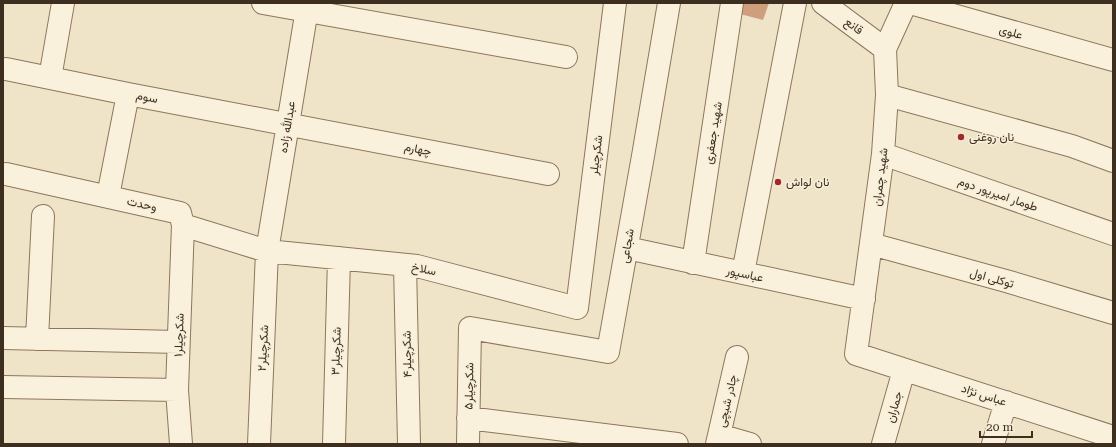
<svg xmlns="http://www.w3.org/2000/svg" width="1116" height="447" font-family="'Roboto Serif',Vazirmatn,serif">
<rect width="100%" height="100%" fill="#f0e4c8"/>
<path fill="#cf9f7d" d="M 742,3 L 769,3 L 763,20 L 740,14 Z"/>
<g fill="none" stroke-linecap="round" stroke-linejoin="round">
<g stroke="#8d765c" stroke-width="24">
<path id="minor" d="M 263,3 L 566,57
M 823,3 L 885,49
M 906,3 L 885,49 L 887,95 L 883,154 L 856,354 L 1113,437
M 910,3 L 1113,60
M 6,69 L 128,94 L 548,174
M 50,78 L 63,3
M 887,95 L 1072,146 L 1113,161
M 883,154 L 1113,234
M 6,174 L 180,213 L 183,225 L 267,251 L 417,266 L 577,308 L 615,3
M 108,196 L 128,94
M 871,244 L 1006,281 L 1113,313
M 627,248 L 864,299
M 693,263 L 732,3
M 405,265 L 409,444
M 743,273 L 795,3
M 3,338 L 178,342
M 37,339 L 43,216
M 3,387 L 177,390
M 468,418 L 677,444
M 719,435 L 750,444
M 181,444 L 177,390 L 183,225
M 259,444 L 267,251 L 308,3
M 334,444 L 339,258
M 468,444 L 470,328 L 608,352 L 643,156 L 669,3
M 717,444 L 737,357
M 883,444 L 904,370
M 993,444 L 1006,402"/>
</g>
<use href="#minor" stroke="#faf1dc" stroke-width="22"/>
</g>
<g fill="#9e2a2b" stroke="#f7eed8" stroke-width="1.5">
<circle cx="961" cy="137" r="4"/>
<circle cx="778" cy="182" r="4"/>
</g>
<g text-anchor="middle" stroke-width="3" stroke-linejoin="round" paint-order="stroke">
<g font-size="12" fill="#3d2e20" stroke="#f7eed8">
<text transform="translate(854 26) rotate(36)" y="4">قانع</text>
<text transform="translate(1011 32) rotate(16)" y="4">علوی</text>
<text transform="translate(147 97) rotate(11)" y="4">سوم</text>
<text transform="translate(287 127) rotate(-81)" y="4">عبدالله زاده</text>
<text transform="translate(713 133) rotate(-81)" y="4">شهید جعفری</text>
<text transform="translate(418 149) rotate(11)" y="4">چهارم</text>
<text transform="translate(596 155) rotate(-83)" y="4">شکرچیلر</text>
<text transform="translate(880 177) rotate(-83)" y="4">شهید چمران</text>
<text transform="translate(998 194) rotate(19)" y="4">طومار امیرپور دوم</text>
<text transform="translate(142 204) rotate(13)" y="4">وحدت</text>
<text transform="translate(627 246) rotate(-80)" y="4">شجاعی</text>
<text transform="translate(424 269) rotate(12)" y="4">سلاخ</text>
<text transform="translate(745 274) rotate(12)" y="4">عباسپور</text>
<text transform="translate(992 278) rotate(16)" y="4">توکلی اول</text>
<text transform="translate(179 335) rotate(-88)" y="4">شکرچیلر۱</text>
<text transform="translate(263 348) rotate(-87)" y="4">شکرچیلر۲</text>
<text transform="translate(336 351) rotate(-88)" y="4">شکرچیلر۳</text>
<text transform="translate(407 354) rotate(-91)" y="4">شکرچیلر۴</text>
<text transform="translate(469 386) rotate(-89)" y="4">شکرچیلر۵</text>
<text transform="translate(984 395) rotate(18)" y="4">عباس نژاد</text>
<text transform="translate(727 401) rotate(-77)" y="4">چادر شبچی</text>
<text transform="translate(894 407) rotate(-74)" y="4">جماران</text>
</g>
<g font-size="12" fill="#3d2e20" stroke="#f7eed8" text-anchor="start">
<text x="969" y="141">نان روغنی</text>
<text x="786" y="186">نان لواش</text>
</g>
</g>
<rect width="1116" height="447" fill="none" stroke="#3d2e20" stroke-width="8"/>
<path d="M980 431v6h52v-6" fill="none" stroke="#3d2e20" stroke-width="2"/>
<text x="986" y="431" font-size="12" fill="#3d2e20" stroke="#f7eed8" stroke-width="3" paint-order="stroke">20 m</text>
</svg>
